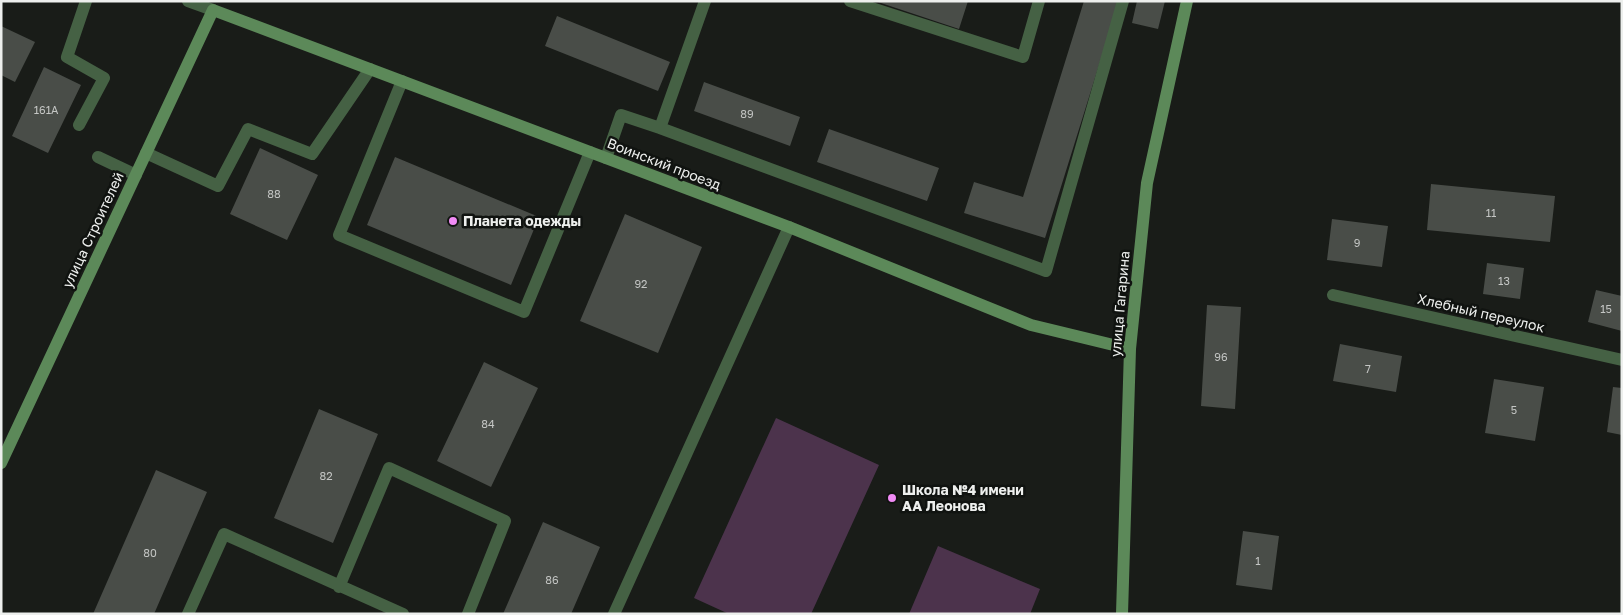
<svg xmlns="http://www.w3.org/2000/svg" width="1623" height="615" font-family="'Golos Text',sans-serif">
<rect width="100%" height="100%" fill="#191c18"/>
<path fill="#4c334c" d="M 776,418 L 879,465 L 811,614 L 729,614 L 694,598 Z
M 938,546 L 1040,589 L 1030,614 L 909,614 Z"/>
<path fill="#494d48" d="M 875,1 L 968,1 L 959,29 Z
M 1084,1 L 1119,1 L 1045,238 L 964,213 L 974,182 L 1023,197 Z
M 1137,1 L 1165,1 L 1158,29 L 1132,23 Z
M 557,16 L 670,62 L 658,91 L 545,46 Z
M 1,26 L 35,42 L 15,82 L 1,75 Z
M 44,67 L 81,85 L 48,153 L 12,136 Z
M 704,82 L 800,117 L 790,146 L 694,111 Z
M 829,129 L 939,168 L 927,201 L 817,162 Z
M 260,148 L 318,175 L 287,240 L 230,214 Z
M 395,157 L 539,217 L 511,285 L 367,225 Z
M 1431,184 L 1555,196 L 1550,242 L 1427,230 Z
M 625,214 L 702,247 L 658,353 L 580,321 Z
M 1332,219 L 1388,226 L 1382,267 L 1327,260 Z
M 1487,263 L 1524,268 L 1520,299 L 1483,294 Z
M 1596,290 L 1622,296 L 1622,331 L 1588,322 Z
M 1207,305 L 1241,307 L 1235,409 L 1201,406 Z
M 1340,344 L 1402,356 L 1396,392 L 1333,381 Z
M 484,362 L 538,388 L 491,487 L 437,461 Z
M 1494,379 L 1544,387 L 1535,441 L 1485,433 Z
M 1613,387 L 1622,388 L 1622,435 L 1607,432 Z
M 319,409 L 378,434 L 333,543 L 274,518 Z
M 156,470 L 207,492 L 154,614 L 93,614 Z
M 543,522 L 600,547 L 571,614 L 503,614 Z
M 1243,531 L 1279,536 L 1272,590 L 1236,585 Z"/>
<g fill="none" stroke-linecap="round" stroke-linejoin="round">
<path stroke="#456144" stroke-width="12" d="M 705,1 L 660,128 L 1046,271 L 1123,1
M 850,1 L 1023,57 L 1039,1
M 402,81 L 339,235 L 524,312 L 590,152
M 79,125 L 104,78 L 67,57 L 86,1
M 146,153 L 218,186 L 248,129 L 312,154 L 370,69
M 98,157 L 136,175
M 606,158 L 621,115 L 660,128
M 339,587 L 389,468 L 505,521 L 468,614
M 188,614 L 224,534 L 403,614"/>
<path stroke="#456144" stroke-width="12" d="M 188,1 L 213,10
M 1333,295 L 1622,360
M 614,614 L 789,227"/>
<path stroke="#5c8959" stroke-width="12" d="M 1,463 L 213,10 L 789,227 L 1031,325 L 1130,349
M 1122,614 L 1130,349 L 1147,183 L 1187,1"/>
</g>
<g fill="#f18bf5" stroke="#101310" stroke-width="2">
<circle cx="453" cy="221" r="5"/>
<circle cx="892" cy="498" r="5"/>
</g>
<g text-anchor="middle" stroke-width="5" stroke-linejoin="round" paint-order="stroke">
<g font-size="11" fill="#c4c6c4">
<text x="46" y="114">161А</text>
<text x="747" y="118">89</text>
<text x="274" y="198">88</text>
<text x="1491" y="217">11</text>
<text x="1357" y="247">9</text>
<text x="1504" y="285">13</text>
<text x="641" y="288">92</text>
<text x="1606" y="313">15</text>
<text x="1221" y="361">96</text>
<text x="1368" y="373">7</text>
<text x="1514" y="414">5</text>
<text x="488" y="428">84</text>
<text x="326" y="480">82</text>
<text x="150" y="557">80</text>
<text x="1258" y="565">1</text>
<text x="552" y="584">86</text>
</g>
<g font-size="14" fill="#edefed" stroke="#101310">
<text transform="translate(664 164) rotate(21)" y="5">Воинский проезд</text>
<text transform="translate(93 230) rotate(-65)" y="5">улица Строителей</text>
<text transform="translate(1120 304) rotate(-85)" y="5">улица Гагарина</text>
<text transform="translate(1481 313) rotate(13)" y="5">Хлебный переулок</text>
</g>
<g font-size="14" font-weight="bold" fill="#edefed" stroke="#101310" text-anchor="start">
<text x="463" y="226">Планета одежды</text>
<text x="902" y="495">Школа №4 имени<tspan x="902" dy="16">АА Леонова</tspan></text>
</g>
</g>
<rect width="1623" height="615" fill="none" stroke="#edefed" stroke-width="5"/>
</svg>
